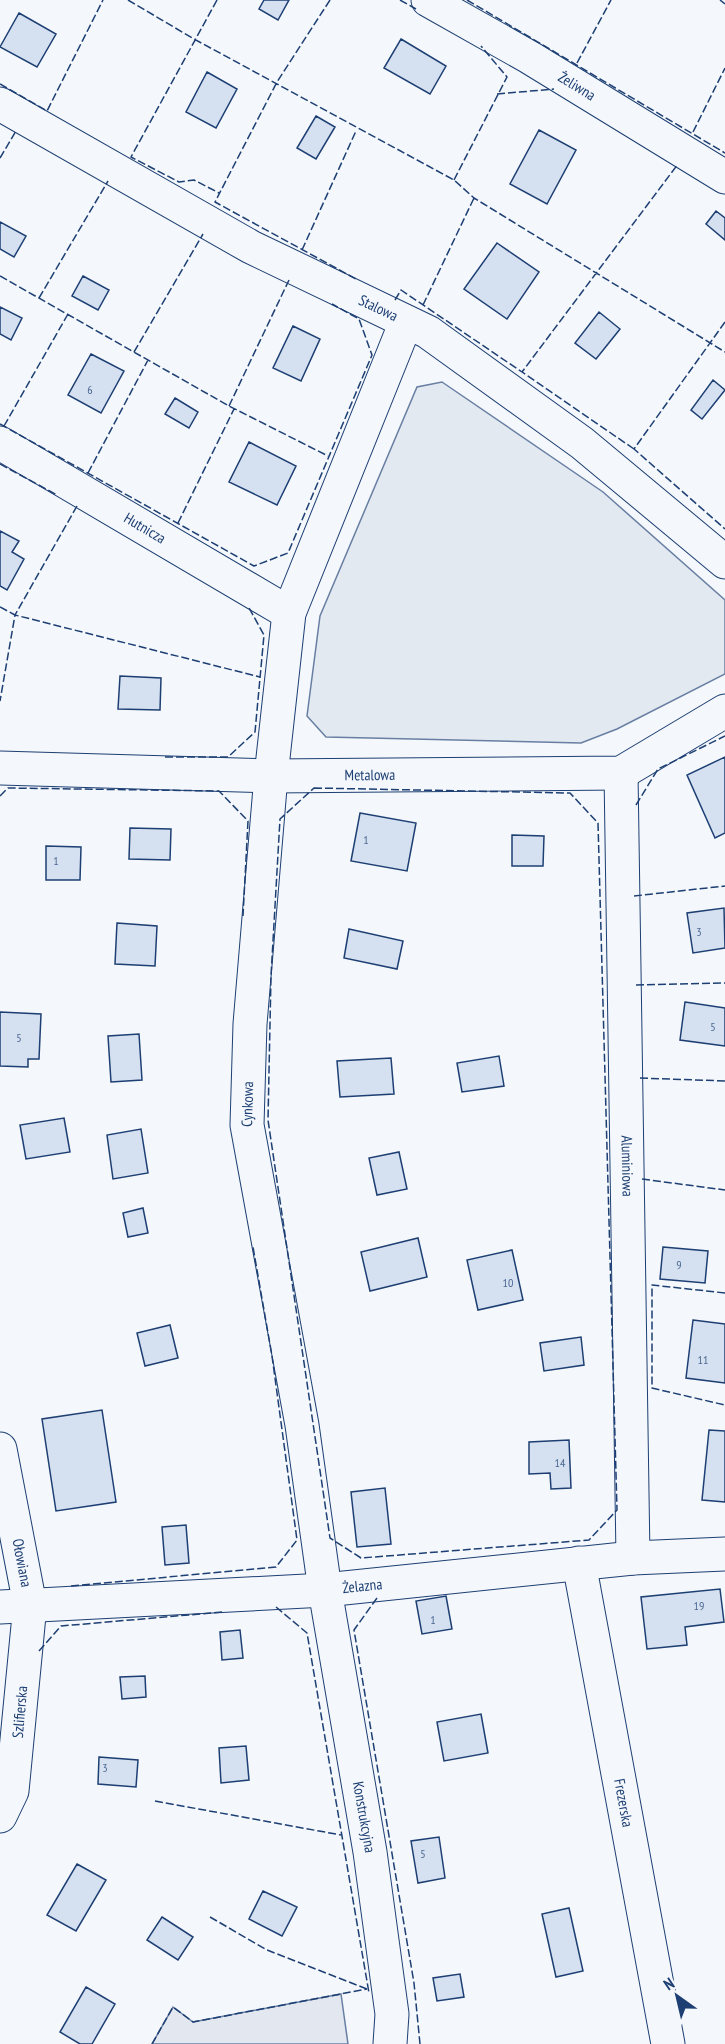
<svg xmlns="http://www.w3.org/2000/svg" width="725" height="2044" font-family="'PT Sans Narrow',sans-serif">
<rect width="100%" height="100%" fill="#f4f7fb"/>
<path fill="#e3e9f0" stroke="#687fa3" stroke-width="1.5" d="M 442,382 L 603,492 L 725,600 L 725,674 L 617,729 L 581,743 L 326,737 L 307,716 L 320,616 L 417,387 Z"/>
<path fill="#e3e8f0" stroke="#687fa3" stroke-width="1.5" d="M 341,1994 L 348,2044 L 152,2044 L 173,2007 L 193,2022 Z"/>
<path fill="#d5e0f0" stroke="#1d3f73" stroke-width="1.5" d="M 264,0 L 289,0 L 278,20 L 259,9 Z
M 19,13 L 56,34 L 37,67 L 0,47 Z
M 401,39 L 446,66 L 430,94 L 384,68 Z
M 207,72 L 237,89 L 216,128 L 186,112 Z
M 316,116 L 335,127 L 316,159 L 297,148 Z
M 539,130 L 576,150 L 547,204 L 510,184 Z
M 716,211 L 725,218 L 725,240 L 706,224 Z
M 0,222 L 26,236 L 14,257 L 0,249 Z
M 497,243 L 539,272 L 507,319 L 464,289 Z
M 83,276 L 109,290 L 98,310 L 72,296 Z
M 0,307 L 22,318 L 11,340 L 0,334 Z
M 599,312 L 620,329 L 596,359 L 575,343 Z
M 293,326 L 320,339 L 301,381 L 273,368 Z
M 91,354 L 124,371 L 101,413 L 68,395 Z
M 713,380 L 725,390 L 702,419 L 691,410 Z
M 175,398 L 198,412 L 189,428 L 165,414 Z
M 249,442 L 296,466 L 277,505 L 229,482 Z
M 0,531 L 19,541 L 12,552 L 24,559 L 7,590 L 0,586 Z
M 120,676 L 161,678 L 160,710 L 118,709 Z
M 725,757 L 725,833 L 715,838 L 687,775 Z
M 360,813 L 416,823 L 407,871 L 351,861 Z
M 130,828 L 171,829 L 170,860 L 129,859 Z
M 512,835 L 544,836 L 543,866 L 512,866 Z
M 46,846 L 81,847 L 80,880 L 46,880 Z
M 724,908 L 725,948 L 693,953 L 687,913 Z
M 117,923 L 157,926 L 155,966 L 115,964 Z
M 349,929 L 403,941 L 397,969 L 344,958 Z
M 685,1002 L 725,1008 L 725,1046 L 680,1040 Z
M 0,1012 L 41,1014 L 39,1059 L 28,1059 L 28,1067 L 0,1066 Z
M 139,1034 L 142,1080 L 111,1082 L 108,1036 Z
M 499,1056 L 504,1086 L 462,1092 L 457,1063 Z
M 391,1058 L 394,1094 L 340,1097 L 337,1061 Z
M 64,1118 L 70,1152 L 26,1159 L 20,1125 Z
M 141,1129 L 148,1173 L 113,1179 L 107,1135 Z
M 399,1152 L 407,1189 L 377,1195 L 369,1158 Z
M 143,1208 L 148,1233 L 128,1237 L 123,1213 Z
M 418,1238 L 427,1277 L 370,1291 L 361,1252 Z
M 663,1247 L 708,1251 L 705,1283 L 660,1279 Z
M 512,1250 L 523,1300 L 478,1310 L 467,1260 Z
M 693,1320 L 725,1324 L 725,1383 L 686,1378 Z
M 170,1325 L 178,1358 L 145,1366 L 137,1333 Z
M 581,1337 L 584,1365 L 544,1371 L 540,1343 Z
M 102,1410 L 116,1502 L 56,1511 L 42,1419 Z
M 709,1430 L 725,1431 L 725,1502 L 702,1500 Z
M 569,1440 L 571,1488 L 551,1489 L 550,1473 L 529,1474 L 529,1442 Z
M 385,1488 L 391,1544 L 357,1547 L 351,1492 Z
M 186,1525 L 189,1563 L 165,1565 L 162,1527 Z
M 720,1589 L 724,1622 L 685,1627 L 687,1645 L 647,1649 L 641,1597 Z
M 446,1596 L 452,1629 L 422,1634 L 416,1601 Z
M 240,1630 L 243,1658 L 222,1660 L 220,1632 Z
M 145,1676 L 146,1697 L 122,1699 L 120,1677 Z
M 481,1714 L 488,1753 L 444,1761 L 437,1722 Z
M 246,1746 L 249,1780 L 221,1783 L 219,1748 Z
M 99,1757 L 138,1760 L 136,1787 L 98,1784 Z
M 439,1837 L 445,1878 L 418,1883 L 411,1841 Z
M 77,1864 L 106,1880 L 76,1931 L 47,1915 Z
M 263,1891 L 297,1907 L 282,1936 L 249,1919 Z
M 569,1908 L 583,1971 L 556,1977 L 542,1914 Z
M 162,1917 L 193,1937 L 178,1960 L 147,1940 Z
M 460,1974 L 464,1997 L 437,2001 L 433,1978 Z
M 86,1987 L 115,2004 L 92,2044 L 80,2044 L 60,2032 Z"/>
<g fill="none" stroke-linecap="round" stroke-linejoin="round">
<g stroke="#1d3f73" stroke-width="35">
<g id="street">
<path id="s1" d="M 428,0 L 529,57 L 725,177"/>
<path id="s2" d="M 0,104 L 251,247 L 428,332 L 582,443 L 725,562"/>
<path id="s3" d="M 0,443 L 289,613"/>
<path id="s4" d="M 0,768 L 271,776 L 621,773 L 725,711"/>
<path id="s5" d="M 621,773 C 623,1035 631,1296 633,1558"/>
<path id="s6" d="M 0,1449 L 30,1605 L 12,1791 L 0,1816"/>
<path id="s7" d="M 579,1563 L 668,2044"/>
<path id="s8" d="M 0,1607 L 325,1590 L 633,1558 L 725,1554"/>
<path id="s9" d="M 390,2044 L 392,2014 L 370,1852 L 325,1590 L 302,1425 L 247,1125 L 250,1024 L 271,776 L 289,613 L 406,322"/>
</g>
</g>
<use href="#street" stroke="#f4f7fb" stroke-width="33"/>
<path stroke="#1d3f73" stroke-width="1.5" stroke-dasharray="8 3" stroke-linecap="butt" d="M 128,0 L 194,39 L 454,180 L 474,198 L 725,352
M 217,0 L 131,157 L 179,182 L 194,180 L 219,193
M 330,0 L 277,82 L 215,202 L 356,279
M 400,0 L 416,9
M 467,0 L 725,153
M 720,0 L 725,4
M 577,63 L 611,0
M 0,84 L 47,111 L 103,0
M 497,94 L 554,89
M 693,132 L 725,68
M 0,158 L 16,131
M 454,180 L 507,77 L 481,46
M 302,250 L 356,131
M 0,276 L 229,406 L 328,456
M 39,298 L 108,181
M 395,300 L 401,290 L 522,372
M 423,305 L 474,198
M 725,322 L 634,449 L 725,529
M 134,352 L 203,234
M 229,406 L 289,280
M 0,424 L 254,566 L 288,553 L 372,355 L 359,319 L 332,304
M 4,426 L 68,314
M 634,449 L 522,372 L 678,164
M 0,464 L 57,495
M 88,473 L 148,360
M 77,506 L 15,615 L 260,677
M 178,523 L 234,409
M 0,607 L 15,615 L 0,701
M 165,757 L 228,757 L 255,732 L 264,635 L 248,606
M 314,788 L 570,793 L 598,823 L 617,1510 L 589,1540 L 361,1558 L 330,1538 L 268,1120 L 271,976 L 280,819 Z
M 0,796 L 8,788 L 219,791 L 248,821 L 243,916
M 636,805 L 658,769 L 725,736
M 634,896 L 725,886
M 636,985 L 725,983
M 640,1078 L 725,1081
M 642,1179 L 725,1190
M 725,1293 L 652,1285 L 652,1388 L 725,1405
M 71,1586 L 276,1567 L 297,1540 L 272,1356 L 253,1247
M 377,1598 L 354,1630 L 414,1983 L 420,2044
M 276,1607 L 307,1633 L 369,1993
M 39,1651 L 61,1626 L 223,1612
M 155,1801 L 341,1835
M 210,1917 L 267,1950 L 367,1989
M 152,2044 L 173,2007 L 193,2022 L 367,1989"/>
</g>
<g text-anchor="middle" stroke-width="4.5" stroke-linejoin="round" paint-order="stroke">
<g font-size="12" fill="#4b6792">
<text x="90" y="394">6</text>
<text x="366" y="844">1</text>
<text x="56" y="865">1</text>
<text x="699" y="936">3</text>
<text x="713" y="1031">5</text>
<text x="19" y="1042">5</text>
<text x="679" y="1269">9</text>
<text x="508" y="1287">10</text>
<text x="703" y="1364">11</text>
<text x="560" y="1467">14</text>
<text x="699" y="1610">19</text>
<text x="433" y="1624">1</text>
<text x="105" y="1772">3</text>
<text x="423" y="1858">5</text>
</g>
<g font-size="15" fill="#1d3f73" stroke="#f4f7fb">
<text dy="5" stroke="none"><textPath href="#s1" startOffset="172">Żeliwna</textPath></text>
<text dy="5" stroke="none"><textPath href="#s2" startOffset="430">Stalowa</textPath></text>
<text dy="5" stroke="none"><textPath href="#s3" startOffset="168">Hutnicza</textPath></text>
<text dy="5" stroke="none"><textPath href="#s4" startOffset="370">Metalowa</textPath></text>
<text dy="5" stroke="none"><textPath href="#s9" startOffset="952">Cynkowa</textPath></text>
<text dy="5" stroke="none"><textPath href="#s5" startOffset="393">Aluminiowa</textPath></text>
<text dy="5" stroke="none"><textPath href="#s6" startOffset="116">Ołowiana</textPath></text>
<text dy="5" stroke="none"><textPath href="#s8" startOffset="363">Żelazna</textPath></text>
<text transform="translate(20 1712) rotate(-85)" y="5">Szlifierska</text>
<text dy="5" stroke="none"><textPath href="#s7" startOffset="244">Frezerska</textPath></text>
<text transform="translate(364 1817) rotate(80)" y="5">Konstrukcyjna</text>
</g>
</g>
<g transform="translate(677 1996) rotate(326)" stroke="#f4f7fb" stroke-width="4.5" paint-order="stroke">
<path d="M0-4.5L10 22L0 15L-10 22Z" fill="#1d3f73"/>
<text y="-9" font-size="16" font-weight="bold" text-anchor="middle" fill="#1d3f73">N</text>
</g>
</svg>
